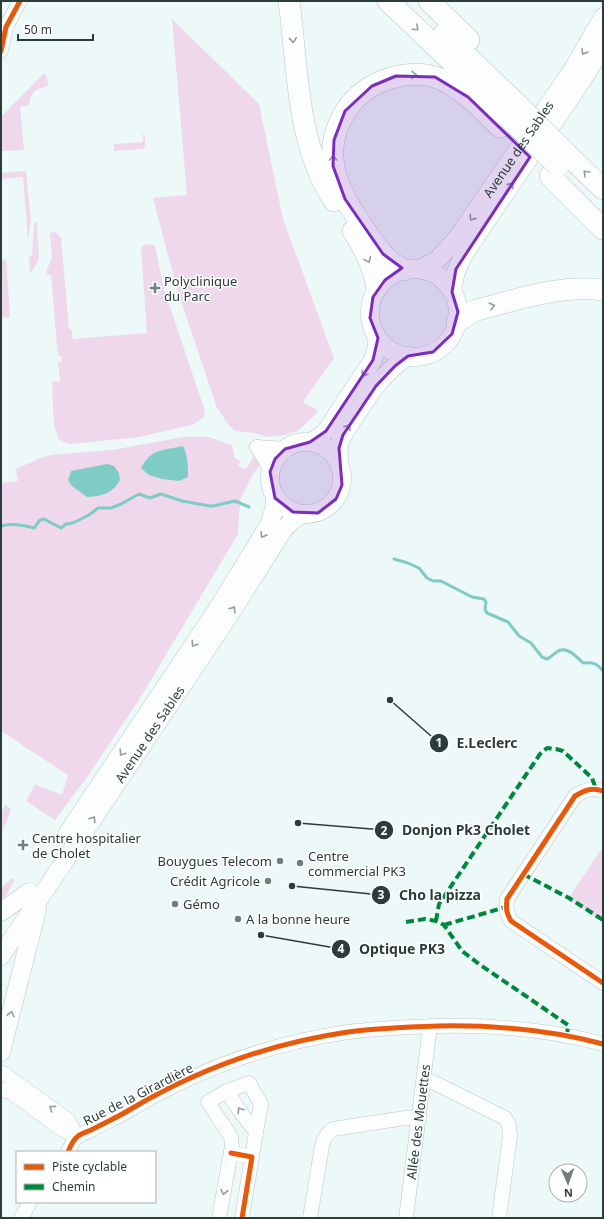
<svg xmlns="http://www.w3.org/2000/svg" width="604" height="1219" font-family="'Noto Sans',sans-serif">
<rect width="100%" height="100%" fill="#edf9f8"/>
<path fill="#efd7ec" d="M 172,19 L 259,104 L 283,219 L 334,358 L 303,402 L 319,411 L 299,430 L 285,435 L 267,437 L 254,433 L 235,431 L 228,424 L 217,408 L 177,289 L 153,198 L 187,195 Z
M 44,73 L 47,77 L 48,86 C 36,88 30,93 29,105 L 20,107 L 24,150 L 1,151 L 1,117 Z
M 143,134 L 145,135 L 145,146 L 143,149 L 114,151 L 114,144 L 143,142 Z
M 26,171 L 31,221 L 28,239 L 23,177 L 1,179 L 1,173 Z
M 37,221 L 39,259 L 30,274 L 29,258 L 32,255 L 34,224 Z
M 56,232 L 61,238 L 69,328 L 72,331 L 73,339 L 147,333 L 141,248 L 144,245 L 150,244 L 155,246 L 164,289 L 205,411 L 204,417 L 199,421 L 191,425 L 139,437 L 72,444 C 68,443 64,443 60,440 C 52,432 53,395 52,382 L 60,381 L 58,362 L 62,362 L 61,356 L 58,356 L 51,275 L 46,275 L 47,270 L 52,257 L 50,233 Z
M 6,259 L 10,317 L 1,318 L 1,260 Z
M 184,437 L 209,437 L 232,445 L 235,458 L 240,461 L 238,466 L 246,469 L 254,456 L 258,460 L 260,465 L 252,476 L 240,500 L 238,534 L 139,700 L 87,777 L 55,820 L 26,801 L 35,784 L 62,795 L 68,775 L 19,743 L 19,742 L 1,731 L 1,483 L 18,481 L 16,469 L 40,458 L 51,455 L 112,450 Z
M 5,804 L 11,809 L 9,816 L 1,833 L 1,815 Z
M 602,848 L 603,849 L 603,922 L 568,899 Z
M 13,878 L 15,880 L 4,899 L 1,902 L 1,888 Z"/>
<path fill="#7fcbc5" d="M 183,446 C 188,455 188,467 188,477 L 179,481 L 162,479 L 149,475 L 141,468 C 152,448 162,451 183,446 Z
M 107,464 L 114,466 L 119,473 L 120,480 C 112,494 102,496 87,497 L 72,486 L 68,480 L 71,471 Z"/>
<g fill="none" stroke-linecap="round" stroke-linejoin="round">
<path stroke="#7fcbc5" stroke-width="3" d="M 1,526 C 13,523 22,525 34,528 L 40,520 L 44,519 L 61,528 L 66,524 L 73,523 L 89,515 L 98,508 L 111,508 L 121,504 L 139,494 L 150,498 L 161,494 L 182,501 L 210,506 L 213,506 L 235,501 L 249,507
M 394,559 L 408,563 L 419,568 L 427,578 L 433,581 L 441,581 L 472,597 L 484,599 L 486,602 L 485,609 L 487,613 L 508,622 L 519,636 L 531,643 L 542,657 L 547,659 C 552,657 556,651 561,650 C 569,648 578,658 583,663 C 592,662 597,663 603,671"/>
<g stroke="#bac7c6" stroke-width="15">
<g id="minor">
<path d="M 1,51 L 6,27 L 20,1"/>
<path d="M 257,447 L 285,449"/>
<path d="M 257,447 L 266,461 L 270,472"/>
<path d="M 603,791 C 592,787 585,790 575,796 L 507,899 C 506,909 506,912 511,921 L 603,983"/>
<path d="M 3,1073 L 68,1120 L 77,1136"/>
<path d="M 424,1079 L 437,1084 L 505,1118 L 509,1125 L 510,1136 L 499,1218"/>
<path d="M 1,1089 L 12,1093 L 61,1129 L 77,1136"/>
<path d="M 227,1091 L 249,1083 L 261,1104 L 256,1132"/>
<path d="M 68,1152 C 70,1147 73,1140 77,1137 C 80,1134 87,1132 91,1130 C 104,1123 118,1117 131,1109 C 197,1070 272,1043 348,1032 C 378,1028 408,1027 439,1026 C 493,1025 550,1030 603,1044"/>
<path d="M 231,1153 L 252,1157 L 242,1218"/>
<path d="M 21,1218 L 30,1202"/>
<path d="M 219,1218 L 232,1146 L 231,1137 L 208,1102 L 227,1091 L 241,1113 L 256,1132 L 252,1157"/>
<path d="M 310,1218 L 322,1146 C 324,1138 326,1134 333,1129 L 405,1118 L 419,1118"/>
<path id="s1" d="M 406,1218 L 430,1026"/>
</g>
</g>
<g stroke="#bac7c6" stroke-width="19">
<g id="major">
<path id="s2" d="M 421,269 L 438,259 L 458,237 L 573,69 L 603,17"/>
<circle cx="414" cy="313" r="44"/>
<path d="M 452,292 C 454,273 460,260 470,245 L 577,88 L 603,47"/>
<circle cx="306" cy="478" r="36"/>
<path d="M 310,442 L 320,437 L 326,431 L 373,360 L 376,350 L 378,338"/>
<path d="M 339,464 C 339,456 338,449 340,442 C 343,433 350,424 355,416 C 370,393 385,371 408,356"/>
<path d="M 67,834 L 215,613 L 269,525 L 274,510 L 275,498"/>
<path d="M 1,912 L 29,892"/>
<path id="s3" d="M 1,956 L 226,620 L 284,529 L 293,520 L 301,515"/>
<path d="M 1,1052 L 37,910"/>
</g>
</g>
<g stroke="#bac7c6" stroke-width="22">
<path id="highway" d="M 289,1 C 298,69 296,142 334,201
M 388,1 L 496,104
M 429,1 L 469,40
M 444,34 L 515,102
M 569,156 L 603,189
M 550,176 L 603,229
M 353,231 C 364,248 374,268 377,288
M 404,270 C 399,267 393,264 389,260 C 378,251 369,236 361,224 C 351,209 341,193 336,176 C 325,140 343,100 376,84 C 394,75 416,71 435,77 C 461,86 481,109 500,127
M 457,322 L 470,313 L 477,310 C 516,300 562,284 603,290"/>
</g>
<use href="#minor" stroke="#fcfefe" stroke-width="14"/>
<use href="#major" stroke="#fcfefe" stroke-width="18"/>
<use href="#highway" stroke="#fcfefe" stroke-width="21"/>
<g stroke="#bac7c6" stroke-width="22" stroke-linecap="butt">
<path id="highway-bridge" d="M 515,102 L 569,156
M 507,116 L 558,166"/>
</g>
<use href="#highway-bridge" stroke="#fcfefe" stroke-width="21"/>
<path stroke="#00873e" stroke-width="4" stroke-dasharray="8 4" stroke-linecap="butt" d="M 523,874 L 569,898 L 603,920
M 436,921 L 439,904 L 540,754 L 547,748 L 556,749 L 563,751 L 592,778 L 596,789
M 406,922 L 425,919 L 436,921 L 444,925 L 462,951 L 479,964 L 568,1025 L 567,1036
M 444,925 L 506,907"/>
<g stroke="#fff" stroke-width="8">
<path id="cycleway" d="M 1,51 L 6,27 L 20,1
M 603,791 C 592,787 585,790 575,796 L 507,899 C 506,909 506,912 511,921 L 603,983
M 68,1152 C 70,1147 73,1140 77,1137 C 80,1134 87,1132 91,1130 C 104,1123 118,1117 131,1109 C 197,1070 272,1043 348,1032 C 378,1028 408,1027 439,1026 C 493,1025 550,1030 603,1044
M 231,1153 L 252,1157 L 242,1218"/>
</g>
<use href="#cycleway" stroke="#e8590c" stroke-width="5"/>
</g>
<defs><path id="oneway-chevron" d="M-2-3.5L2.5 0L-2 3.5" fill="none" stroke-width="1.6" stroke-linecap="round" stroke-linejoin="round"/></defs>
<g stroke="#949d9c">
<use href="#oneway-chevron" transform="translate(416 28) rotate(43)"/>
<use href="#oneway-chevron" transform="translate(293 40) rotate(84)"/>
<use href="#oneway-chevron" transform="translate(584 52) rotate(121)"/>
<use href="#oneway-chevron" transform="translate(414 75) rotate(1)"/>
<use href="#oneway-chevron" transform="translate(333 158) rotate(-92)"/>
<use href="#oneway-chevron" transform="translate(586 173) rotate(-135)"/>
<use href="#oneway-chevron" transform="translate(511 185) rotate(-55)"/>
<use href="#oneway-chevron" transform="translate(472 218) rotate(125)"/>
<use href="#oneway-chevron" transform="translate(368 260) rotate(68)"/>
<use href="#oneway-chevron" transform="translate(492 306) rotate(-14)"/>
<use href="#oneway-chevron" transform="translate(364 374) rotate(123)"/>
<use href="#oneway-chevron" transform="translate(348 427) rotate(-58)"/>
<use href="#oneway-chevron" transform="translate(263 535) rotate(121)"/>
<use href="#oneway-chevron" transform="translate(233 609) rotate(-57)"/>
<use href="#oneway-chevron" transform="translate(194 644) rotate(124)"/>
<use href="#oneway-chevron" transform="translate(122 753) rotate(124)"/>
<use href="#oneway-chevron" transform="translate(93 819) rotate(-56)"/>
<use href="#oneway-chevron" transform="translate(11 1014) rotate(-76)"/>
<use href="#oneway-chevron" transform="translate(52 1108) rotate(-144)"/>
<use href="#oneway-chevron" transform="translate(240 1110) rotate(-124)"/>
<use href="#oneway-chevron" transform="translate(224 1192) rotate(101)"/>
</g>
<path fill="#7b2cbf" fill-opacity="0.2" stroke="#7b2cbf" stroke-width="3" stroke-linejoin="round" d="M 396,76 L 435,77 L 468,97 L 530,157 L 456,269 L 452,292 L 458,312 L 452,334 L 433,352 L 408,356 L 395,366 L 376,386 L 343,435 L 339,448 L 342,485 L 336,499 L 318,513 L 293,512 L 275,498 L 270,472 L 275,459 L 285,449 L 310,442 L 326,431 L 373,360 L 378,338 L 370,318 L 373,297 L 385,280 L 402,268 L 383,254 L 345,199 L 333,166 L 334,140 L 345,111 L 372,86 Z"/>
<g fill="#707e7c" stroke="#fff" stroke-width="1.5">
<path d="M153 282h4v4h4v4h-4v4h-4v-4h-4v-4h4z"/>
<path d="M21 839h4v4h4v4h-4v4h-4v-4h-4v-4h4z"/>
<circle cx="280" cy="861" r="4"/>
<circle cx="300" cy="863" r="4"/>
<circle cx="268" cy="881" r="4"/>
<circle cx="175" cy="904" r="4"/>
<circle cx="238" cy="919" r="4"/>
</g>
<g text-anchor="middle" stroke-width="3" stroke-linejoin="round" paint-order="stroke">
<g font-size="13" fill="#2c3c3a" stroke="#fff">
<text dy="5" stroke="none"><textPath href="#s2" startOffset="156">Avenue des Sables</textPath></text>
<text dy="5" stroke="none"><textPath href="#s3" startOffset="267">Avenue des Sables</textPath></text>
<text transform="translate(138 1094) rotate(-27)" y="5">Rue de la Girardière</text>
<text dy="5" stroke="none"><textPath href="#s1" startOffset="97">Allée des Mouettes</textPath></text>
</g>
<g font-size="13" fill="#2c3c3a" stroke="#fff" text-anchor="start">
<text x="164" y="286">Polyclinique<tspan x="164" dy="15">du Parc</tspan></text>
<text x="32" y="843">Centre hospitalier<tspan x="32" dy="15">de Cholet</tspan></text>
<text x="308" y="861">Centre<tspan x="308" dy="15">commercial PK3</tspan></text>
<text x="272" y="866" text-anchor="end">Bouygues Telecom</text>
<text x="260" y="886" text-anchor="end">Crédit Agricole</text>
<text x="183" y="909">Gémo</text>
<text x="246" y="924">A la bonne heure</text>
</g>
</g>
<path fill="none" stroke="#2c3c3a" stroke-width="1.5" d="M390 700L439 743M298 823L384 830M292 886L381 895M261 935L341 949"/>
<g fill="#2c3c3a" stroke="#fff" stroke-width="1.5">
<circle cx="390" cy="700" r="4"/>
<circle cx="298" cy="823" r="4"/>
<circle cx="292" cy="886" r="4"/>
<circle cx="261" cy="935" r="4"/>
<circle cx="439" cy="743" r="10"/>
<circle cx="384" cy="830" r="10"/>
<circle cx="381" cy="895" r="10"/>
<circle cx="341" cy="949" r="10"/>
</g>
<g font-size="12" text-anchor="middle" font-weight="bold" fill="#fff">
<text x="439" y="747">1</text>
<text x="384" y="835">2</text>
<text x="381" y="899">3</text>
<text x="341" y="953">4</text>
</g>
<g font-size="14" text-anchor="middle" font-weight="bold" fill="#2c3c3a" stroke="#fff" stroke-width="3" stroke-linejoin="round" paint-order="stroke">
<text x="487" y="748">E.Leclerc</text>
<text x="466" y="835">Donjon Pk3 Cholet</text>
<text x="440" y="900">Cho la pizza</text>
<text x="402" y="954">Optique PK3</text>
</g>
<rect width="604" height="1219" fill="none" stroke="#2c3c3a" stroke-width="4"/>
<rect x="16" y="1151" width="140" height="52" fill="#ffffff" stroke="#abb1b0"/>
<rect x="24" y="1164" width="20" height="6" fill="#e8590c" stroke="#abb1b0"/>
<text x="52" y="1171" font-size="12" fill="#2c3c3a">Piste cyclable</text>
<rect x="24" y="1184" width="20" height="6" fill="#00873e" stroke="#abb1b0"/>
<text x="52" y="1191" font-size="12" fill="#2c3c3a">Chemin</text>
<g transform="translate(568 1183) rotate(178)"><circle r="19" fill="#ffffff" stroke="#abb1b0"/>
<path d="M0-3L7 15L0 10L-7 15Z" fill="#707e7c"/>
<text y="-6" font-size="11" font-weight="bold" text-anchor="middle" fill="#2c3c3a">N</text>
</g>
<path d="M18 34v6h75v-6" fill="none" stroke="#2c3c3a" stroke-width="2"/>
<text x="24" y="34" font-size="12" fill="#2c3c3a" stroke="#ffffff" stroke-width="3" paint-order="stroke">50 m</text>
</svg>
